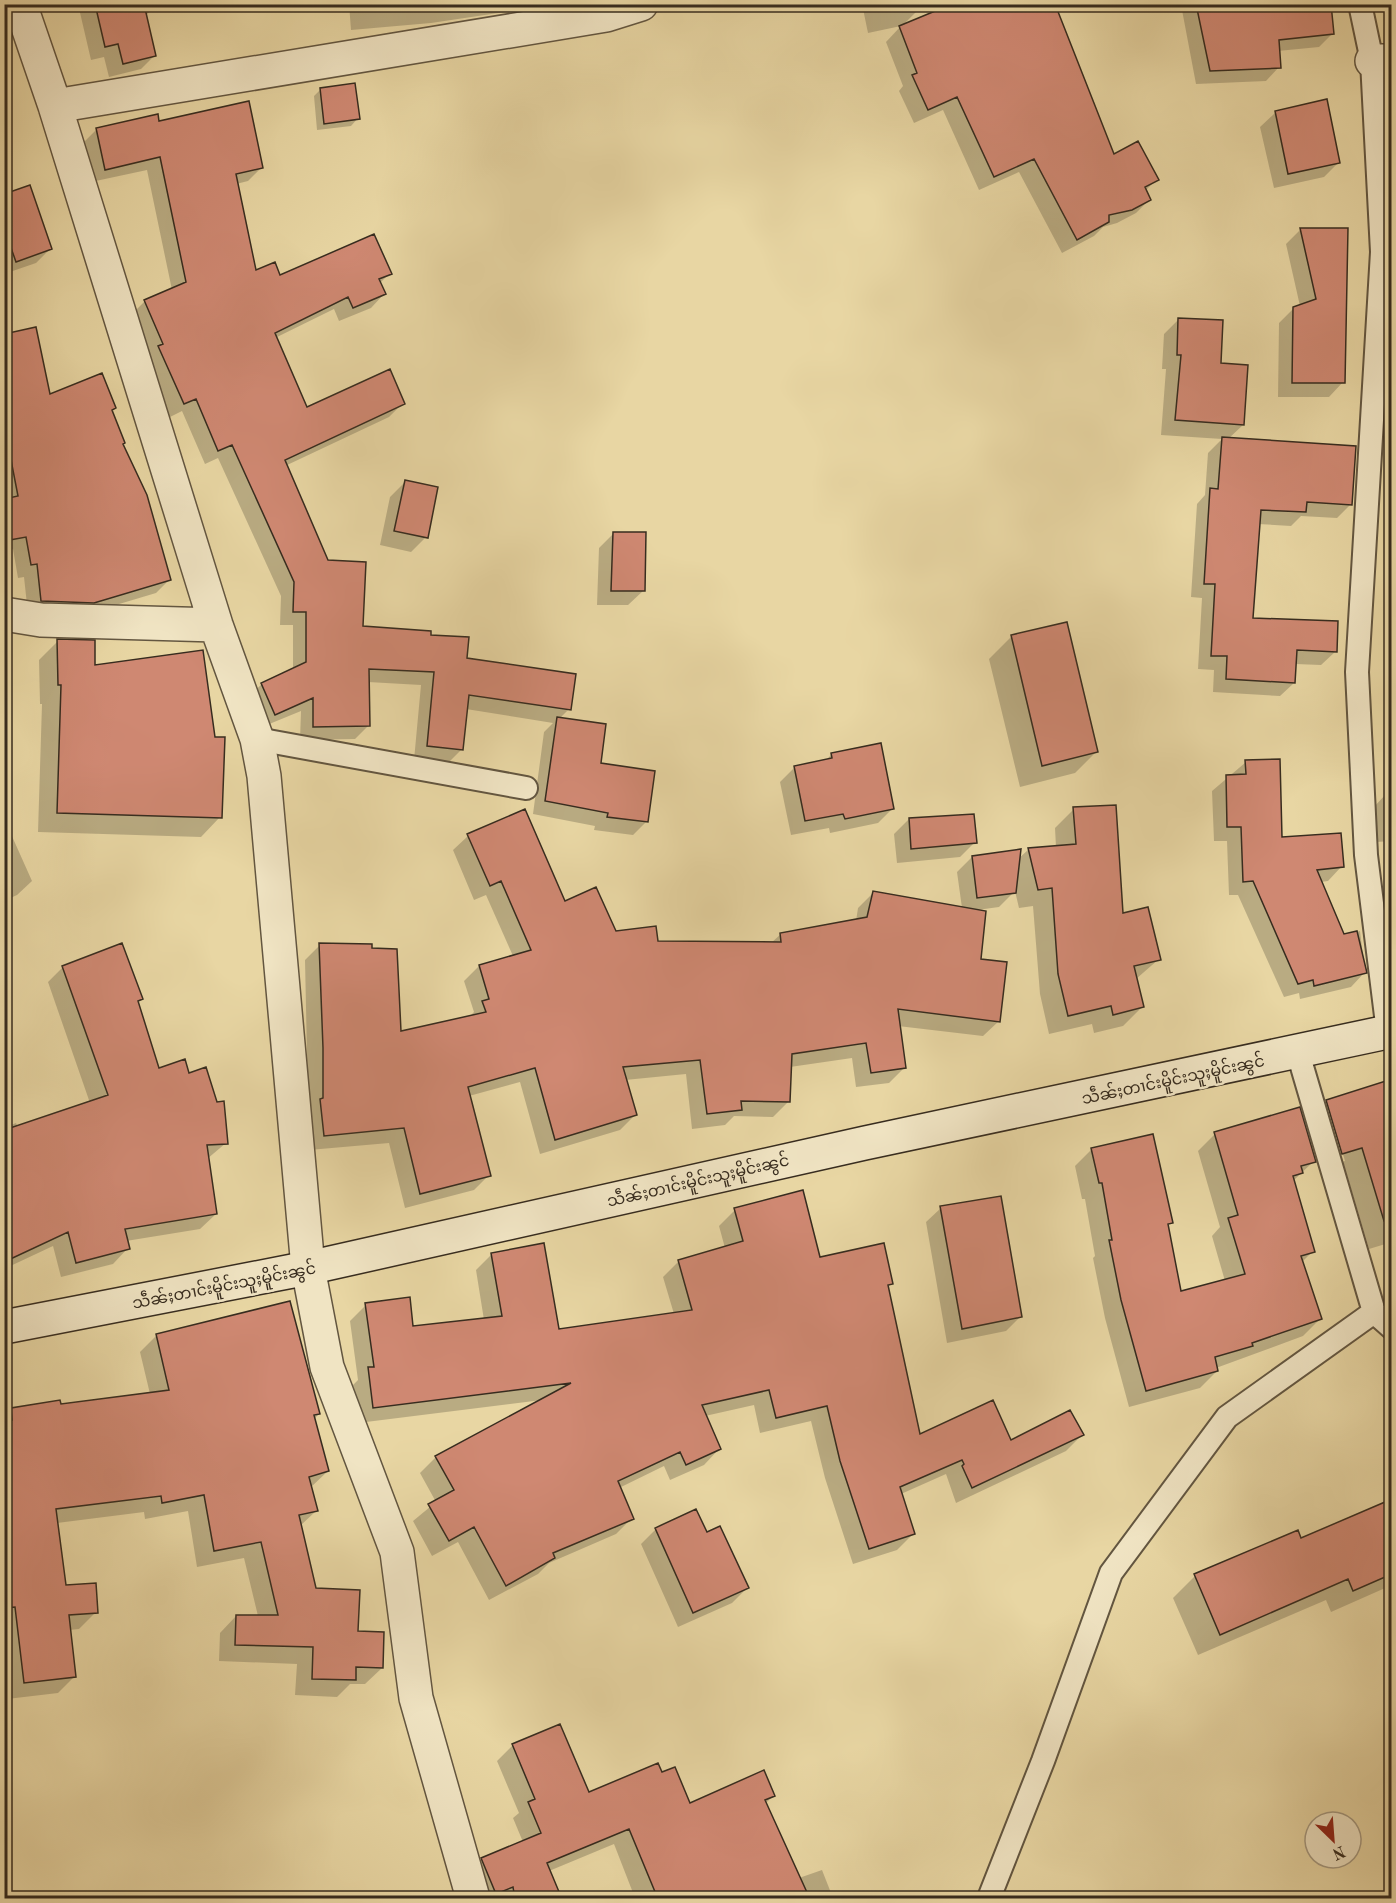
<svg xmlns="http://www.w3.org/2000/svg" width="1396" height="1903" font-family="'Old Standard TT','Noto Sans Myanmar',serif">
<rect width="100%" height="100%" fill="#e8d6a3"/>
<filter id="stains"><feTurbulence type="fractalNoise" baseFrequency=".00333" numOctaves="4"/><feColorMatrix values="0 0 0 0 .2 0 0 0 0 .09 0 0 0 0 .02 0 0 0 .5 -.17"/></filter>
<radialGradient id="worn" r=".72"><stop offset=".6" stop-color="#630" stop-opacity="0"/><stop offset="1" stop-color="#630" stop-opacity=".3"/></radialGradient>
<path fill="#0003" fill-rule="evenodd" d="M 27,4 L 71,4 L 29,15 Z
M 78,4 L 158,4 L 145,16 L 155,55 L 141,69 L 109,77 L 104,57 L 91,60 Z
M 349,4 L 518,4 L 511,11 L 431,23 L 351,30 Z
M 862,4 L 915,4 L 917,11 L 901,27 L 1113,156 L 1157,179 L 1145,191 L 1150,199 L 1136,213 L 1117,223 L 1103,227 L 1094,236 L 1062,253 L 1019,172 L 979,190 L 943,110 L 914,123 L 899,91 L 903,86 L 886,42 L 901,26 L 868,33 Z
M 1188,4 L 1329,4 L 1333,33 L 1319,47 L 1278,51 L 1279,67 L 1266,81 L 1196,84 L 1182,10 Z
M 321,89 L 358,118 L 351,126 L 317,130 L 314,96 Z
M 1325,101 L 1339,162 L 1324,177 L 1274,188 L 1260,127 L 1275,113 Z
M 158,123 L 261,168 L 248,181 L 236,184 L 255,272 L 280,276 L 390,273 L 379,284 L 384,294 L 371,308 L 339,321 L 334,309 L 275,338 L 306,409 L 403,403 L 389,417 L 285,466 L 327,562 L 361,627 L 430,636 L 466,659 L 569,709 L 559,719 L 646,822 L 633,835 L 594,830 L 595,826 L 533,814 L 544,732 L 553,723 L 466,709 L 462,749 L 448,763 L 414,760 L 421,685 L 368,682 L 368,726 L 355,739 L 300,740 L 301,711 L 262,727 L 248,697 L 262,684 L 293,670 L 293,625 L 280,625 L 281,596 L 218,458 L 205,464 L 182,411 L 170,417 L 145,361 L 131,315 L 144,302 L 172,290 L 147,170 L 91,182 L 83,143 L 96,130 Z
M 4,187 L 7,195 L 50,249 L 36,263 L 4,274 Z
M 1301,229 L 1343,382 L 1329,397 L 1278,397 L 1279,323 L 1294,308 L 1300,306 L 1286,244 Z
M 1179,319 L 1219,365 L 1243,425 L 1228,439 L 1351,504 L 1337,518 L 1301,516 L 1291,526 L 1258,524 L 1252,620 L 1335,652 L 1321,665 L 1295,664 L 1294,683 L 1280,696 L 1213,692 L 1214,670 L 1198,669 L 1202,598 L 1191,597 L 1197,504 L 1205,495 L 1208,453 L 1222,439 L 1161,435 L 1166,369 L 1162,369 L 1164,334 Z
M 4,336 L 49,396 L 110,411 L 169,580 L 156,593 L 79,616 L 28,614 L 24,577 L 18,578 L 13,549 L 4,551 Z
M 405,482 L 426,537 L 411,552 L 380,545 L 390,497 Z
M 614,533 L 643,591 L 628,605 L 597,605 L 599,548 Z
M 1066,624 L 1097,751 L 1075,773 L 1020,787 L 989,659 L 1011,637 Z
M 58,641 L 94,667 L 220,817 L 201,837 L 38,832 L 42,704 L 40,704 L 39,660 Z
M 832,754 L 893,808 L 878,823 L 830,833 L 829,828 L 791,835 L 780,782 L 795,767 L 825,761 Z
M 1246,762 L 1280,839 L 1342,866 L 1328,881 L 1321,882 L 1344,935 L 1360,931 L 1365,972 L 1351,987 L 1300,999 L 1299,993 L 1284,997 L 1238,895 L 1229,895 L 1227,841 L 1214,841 L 1212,791 Z
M 1386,794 L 1392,794 L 1392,841 L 1376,842 L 1373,808 Z
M 1074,809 L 1121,915 L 1159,959 L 1136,979 L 1142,1007 L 1123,1026 L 1094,1033 L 1092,1024 L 1049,1034 L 1040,994 L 1033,906 L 1019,908 L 1015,891 L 999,907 L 977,910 L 980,961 L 999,1021 L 983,1036 L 898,1026 L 904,1068 L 889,1083 L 856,1087 L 852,1058 L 790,1067 L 788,1102 L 773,1117 L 734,1116 L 725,1125 L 692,1129 L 686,1074 L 625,1080 L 635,1115 L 620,1130 L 540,1154 L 520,1082 L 469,1096 L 489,1175 L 474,1190 L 405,1208 L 389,1143 L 309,1150 L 305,960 L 320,945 L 399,1033 L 468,1018 L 474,1012 L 464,981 L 479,966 L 513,956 L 486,895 L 474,900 L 453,850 L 468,836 L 564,903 L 615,932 L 657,942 L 771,943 L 781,934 L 856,921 L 858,908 L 873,893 L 962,908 L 957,872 L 972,857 L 1018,859 L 1028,850 L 1056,847 L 1055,828 Z
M 909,819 L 975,842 L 960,857 L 897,863 L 894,834 Z
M 11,834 L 32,881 L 17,895 L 4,901 L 4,838 Z
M 1389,924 L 1392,924 L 1392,976 L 1375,938 Z
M 63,967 L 141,999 L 137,1003 L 158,1069 L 188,1075 L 226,1143 L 207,1159 L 216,1214 L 200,1229 L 126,1241 L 128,1248 L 113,1264 L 61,1277 L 53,1246 L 4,1269 L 4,1128 L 16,1123 L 18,1127 L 90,1103 L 48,982 Z
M 4,994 L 9,1004 L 4,1008 Z
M 1392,1080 L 1392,1242 L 1369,1249 L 1344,1165 L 1324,1171 L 1309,1119 L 1327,1101 ZM 1327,1110 L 1330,1110 L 1345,1161 L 1342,1162 Z
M 1215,1134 L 1314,1161 L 1293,1181 L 1313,1251 L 1301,1263 L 1320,1319 L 1303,1336 L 1216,1368 L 1217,1371 L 1200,1388 L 1129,1407 L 1105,1318 L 1093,1258 L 1095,1256 L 1085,1199 L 1082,1199 L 1075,1166 L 1092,1149 L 1171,1222 L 1167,1227 L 1180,1293 L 1225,1281 L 1212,1236 L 1220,1227 L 1198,1151 Z
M 941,1208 L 1021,1316 L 1006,1331 L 947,1343 L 926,1222 Z
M 735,1210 L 819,1259 L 891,1284 L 887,1288 L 918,1436 L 1010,1442 L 1082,1435 L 1066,1451 L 956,1503 L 946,1474 L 901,1494 L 913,1534 L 897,1550 L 853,1564 L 825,1478 L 811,1421 L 760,1433 L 754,1405 L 705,1416 L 719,1449 L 704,1465 L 670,1480 L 664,1466 L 619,1488 L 632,1518 L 616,1534 L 549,1563 L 538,1574 L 489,1600 L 458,1542 L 432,1556 L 413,1521 L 436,1502 L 420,1473 L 436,1457 L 542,1400 L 358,1423 L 353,1385 L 358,1380 L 350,1321 L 366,1305 L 412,1328 L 484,1320 L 476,1270 L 492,1254 L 558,1330 L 674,1314 L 663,1277 L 679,1261 L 725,1248 L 719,1226 Z
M 157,1335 L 319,1414 L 314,1419 L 328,1471 L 310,1488 L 316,1511 L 300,1526 L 315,1590 L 356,1632 L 382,1668 L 365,1684 L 350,1684 L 337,1697 L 295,1695 L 297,1664 L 219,1661 L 220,1633 L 236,1616 L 258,1616 L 244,1558 L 197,1567 L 188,1511 L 145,1519 L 144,1512 L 57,1523 L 64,1586 L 96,1612 L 79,1629 L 69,1630 L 75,1676 L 58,1693 L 7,1699 L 4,1684 L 4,1416 L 11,1409 L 59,1406 L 150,1394 L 140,1352 Z
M 1392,1501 L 1392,1585 L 1331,1612 L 1326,1600 L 1198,1655 L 1173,1598 L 1195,1576 L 1300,1540 Z
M 656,1529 L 706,1534 L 747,1588 L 732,1603 L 678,1627 L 641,1544 Z
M 1392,1720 L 1392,1732 L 1388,1723 Z
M 513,1745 L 588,1794 L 661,1774 L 689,1805 L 773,1796 L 765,1804 L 799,1878 L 822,1870 L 833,1898 L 635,1898 L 614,1844 L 549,1871 L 561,1898 L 476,1898 L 466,1875 L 482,1859 L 523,1842 L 513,1818 L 519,1813 L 497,1761 Z"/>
<path fill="#cf8872" stroke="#372c1f" stroke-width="1.5" d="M 95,4 L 144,4 L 156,56 L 123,64 L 118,44 L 105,47 Z
M 952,4 L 1055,4 L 1114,154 L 1138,141 L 1159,180 L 1145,187 L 1151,200 L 1132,210 L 1109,215 L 1109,222 L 1077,240 L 1034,159 L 994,177 L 957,97 L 928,110 L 912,75 L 917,73 L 899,26 Z
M 1196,4 L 1331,4 L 1334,34 L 1279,40 L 1281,68 L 1210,71 Z
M 355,83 L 360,119 L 324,124 L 320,88 Z
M 1327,99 L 1340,163 L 1288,174 L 1275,111 Z
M 249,101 L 263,168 L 236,174 L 256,270 L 275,262 L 280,275 L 374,234 L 392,274 L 379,279 L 386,294 L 353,308 L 348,297 L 275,333 L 307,407 L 390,369 L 405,404 L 285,460 L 328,560 L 366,562 L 363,626 L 431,631 L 431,635 L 469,637 L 467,658 L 576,674 L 571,710 L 469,695 L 463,750 L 427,746 L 434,672 L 369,669 L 370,726 L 313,727 L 313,698 L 275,715 L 261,683 L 306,662 L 306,612 L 293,612 L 294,582 L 232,445 L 218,451 L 196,399 L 184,404 L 158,346 L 163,344 L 144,300 L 186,282 L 160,157 L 105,170 L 96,128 L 158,114 L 159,121 Z
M 30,185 L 52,249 L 16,262 L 4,228 L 4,194 Z
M 1300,228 L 1348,228 L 1345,383 L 1292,383 L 1293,307 L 1316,299 Z
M 1178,318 L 1223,320 L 1221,363 L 1248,365 L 1244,425 L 1175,420 L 1181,355 L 1177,355 Z
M 36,327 L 50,394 L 102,373 L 116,408 L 112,410 L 125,443 L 123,444 L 147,495 L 171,580 L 94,603 L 41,601 L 37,564 L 31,565 L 26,537 L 4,541 L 4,499 L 18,496 L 4,424 L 4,334 Z
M 1222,437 L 1356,446 L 1352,505 L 1307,502 L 1306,512 L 1261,510 L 1253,618 L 1338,621 L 1337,652 L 1297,650 L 1295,683 L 1226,679 L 1227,656 L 1211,656 L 1215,584 L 1204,584 L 1210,488 L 1218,489 Z
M 405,480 L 438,487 L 428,538 L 394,531 Z
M 613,532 L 646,532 L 645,591 L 611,591 Z
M 1067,622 L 1098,752 L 1042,766 L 1011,635 Z
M 57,639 L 95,640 L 95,665 L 203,650 L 215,737 L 225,737 L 222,818 L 57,813 L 61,685 L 58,685 Z
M 557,717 L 606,724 L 601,763 L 655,771 L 648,822 L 607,817 L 608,813 L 545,801 Z
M 881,743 L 894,809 L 845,819 L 843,814 L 805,821 L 794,766 L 832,758 L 831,753 Z
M 1280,759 L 1282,837 L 1341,833 L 1344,867 L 1317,870 L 1344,934 L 1357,931 L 1367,973 L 1314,986 L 1313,980 L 1298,984 L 1253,881 L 1243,882 L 1241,827 L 1227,827 L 1226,775 L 1246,774 L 1245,760 Z
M 1116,805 L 1123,913 L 1148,907 L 1161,960 L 1134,966 L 1144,1007 L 1113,1015 L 1111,1006 L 1068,1016 L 1058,974 L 1052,888 L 1038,890 L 1028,848 L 1076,844 L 1073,807 Z
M 525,809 L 565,901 L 596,887 L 616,931 L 656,926 L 658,941 L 781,942 L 780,933 L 867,917 L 873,891 L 986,911 L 981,959 L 1007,962 L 1000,1022 L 898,1009 L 906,1068 L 871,1073 L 866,1043 L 792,1054 L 790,1102 L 741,1101 L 742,1110 L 707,1114 L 700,1060 L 623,1067 L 637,1115 L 555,1140 L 535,1068 L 468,1087 L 491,1176 L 420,1194 L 404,1128 L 324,1136 L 320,1099 L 323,1098 L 323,1048 L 319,943 L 372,944 L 372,948 L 397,949 L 401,1031 L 486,1012 L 482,1001 L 489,999 L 479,965 L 531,950 L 501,881 L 490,886 L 467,834 Z
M 974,814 L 977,843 L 911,849 L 909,818 Z
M 1021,849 L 1016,893 L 977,898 L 972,856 Z
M 122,943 L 143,999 L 138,1001 L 159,1068 L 185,1059 L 189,1073 L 206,1067 L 217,1102 L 224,1101 L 228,1144 L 207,1145 L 217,1214 L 125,1229 L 130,1249 L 76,1263 L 68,1232 L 4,1262 L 4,1130 L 108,1095 L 62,966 Z
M 1392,1079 L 1392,1220 L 1384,1221 L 1362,1148 L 1342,1154 L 1326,1100 Z
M 1300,1107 L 1316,1162 L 1301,1166 L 1303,1173 L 1293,1176 L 1315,1252 L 1301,1256 L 1322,1319 L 1252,1343 L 1253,1346 L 1215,1357 L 1218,1371 L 1146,1391 L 1121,1300 L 1109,1240 L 1112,1240 L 1102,1183 L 1099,1183 L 1091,1148 L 1153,1134 L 1173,1223 L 1168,1224 L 1181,1291 L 1245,1274 L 1228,1218 L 1238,1215 L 1214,1132 Z
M 803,1190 L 820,1257 L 884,1243 L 893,1284 L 888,1285 L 920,1434 L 993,1400 L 1011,1440 L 1070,1410 L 1084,1435 L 972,1488 L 962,1466 L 964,1464 L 962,1460 L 900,1487 L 915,1534 L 869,1549 L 840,1461 L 827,1406 L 776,1418 L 769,1390 L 702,1405 L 721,1449 L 686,1465 L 680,1452 L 618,1481 L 634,1519 L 553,1553 L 555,1558 L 506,1586 L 474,1527 L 449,1541 L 428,1504 L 454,1490 L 435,1456 L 571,1383 L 373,1408 L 368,1367 L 374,1367 L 365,1303 L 410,1297 L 413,1326 L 502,1316 L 491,1253 L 544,1243 L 559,1329 L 692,1310 L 678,1260 L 743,1241 L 734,1208 Z
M 1001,1196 L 1022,1317 L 962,1329 L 940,1206 Z
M 290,1301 L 320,1414 L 314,1415 L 329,1471 L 309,1477 L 318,1511 L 299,1515 L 316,1588 L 360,1590 L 358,1631 L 384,1632 L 383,1668 L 356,1667 L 356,1680 L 312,1679 L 313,1647 L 235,1645 L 236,1615 L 278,1615 L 261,1542 L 214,1551 L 204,1495 L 162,1503 L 161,1496 L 56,1509 L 66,1585 L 96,1583 L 98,1613 L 69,1615 L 76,1677 L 24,1683 L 15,1607 L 4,1608 L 4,1421 L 12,1420 L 11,1408 L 60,1400 L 61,1404 L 169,1390 L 156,1334 Z
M 1392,1499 L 1392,1574 L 1353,1591 L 1348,1579 L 1220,1635 L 1194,1574 L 1298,1530 L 1301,1538 Z
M 696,1509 L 707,1532 L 720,1526 L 749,1588 L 693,1613 L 655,1528 Z
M 560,1724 L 589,1792 L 658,1763 L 662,1772 L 675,1767 L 690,1803 L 764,1770 L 775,1796 L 765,1800 L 810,1899 L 658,1899 L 629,1829 L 547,1863 L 562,1899 L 515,1899 L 513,1887 L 496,1894 L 481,1858 L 541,1833 L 528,1802 L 535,1799 L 512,1744 Z"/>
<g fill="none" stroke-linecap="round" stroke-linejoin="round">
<g stroke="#635640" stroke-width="26">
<path id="service" d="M 1360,4 L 1372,61 L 1382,252 L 1357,672 L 1366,855 L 1388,1032
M 257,739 L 526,788
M 1374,1312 L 1392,1328
M 989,1898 L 1043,1761 L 1111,1573 L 1227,1417 L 1374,1312 L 1298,1053"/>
</g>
<g stroke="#635640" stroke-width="36">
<path id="minor" d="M 20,4 L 55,106 L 216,625 L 257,739 L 264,776 L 308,1268 L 327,1367 L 397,1552 L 416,1698 L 473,1898
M 1372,61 L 1392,61
M 55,106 L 606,15 L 641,4
M 4,614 L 41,620 L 216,625"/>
</g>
<g stroke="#372c1f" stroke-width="36">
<path id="secondary" d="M 4,1327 L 308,1268 L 865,1143 L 1392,1031"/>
</g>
<use href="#service" stroke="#f0e4c3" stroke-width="22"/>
<use href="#minor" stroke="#f0e4c3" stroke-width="33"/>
<use href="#secondary" stroke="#f0e4c3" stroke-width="33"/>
</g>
<g text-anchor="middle" stroke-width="5" stroke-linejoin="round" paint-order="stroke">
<g font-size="16" fill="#372c1f" stroke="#f0e4c3">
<text transform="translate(1173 1079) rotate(-12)" y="6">သဵၼ်ႈတၢင်းမိူင်းသူႈမိူင်းၼွင်</text>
<text transform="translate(698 1180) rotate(-13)" y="6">သဵၼ်ႈတၢင်းမိူင်းသူႈမိူင်းၼွင်</text>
<text transform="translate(224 1285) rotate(-11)" y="6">သဵၼ်ႈတၢင်းမိူင်းသူႈမိူင်းၼွင်</text>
</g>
</g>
<rect width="1396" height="1903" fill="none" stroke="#e8d6a3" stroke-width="24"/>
<rect x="6" y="6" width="1384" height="1891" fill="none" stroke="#372c1f" stroke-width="3"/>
<rect x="12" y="12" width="1372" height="1879" fill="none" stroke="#372c1f" stroke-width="1.5"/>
<g transform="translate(1333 1840) rotate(155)"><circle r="28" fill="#f0e4c3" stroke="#a69a81" stroke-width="1.5"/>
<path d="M0-4.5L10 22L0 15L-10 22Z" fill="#8f2418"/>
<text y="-9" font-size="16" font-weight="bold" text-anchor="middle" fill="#372c1f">N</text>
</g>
<rect width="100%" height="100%" filter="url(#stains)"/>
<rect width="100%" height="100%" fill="url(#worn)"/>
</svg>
